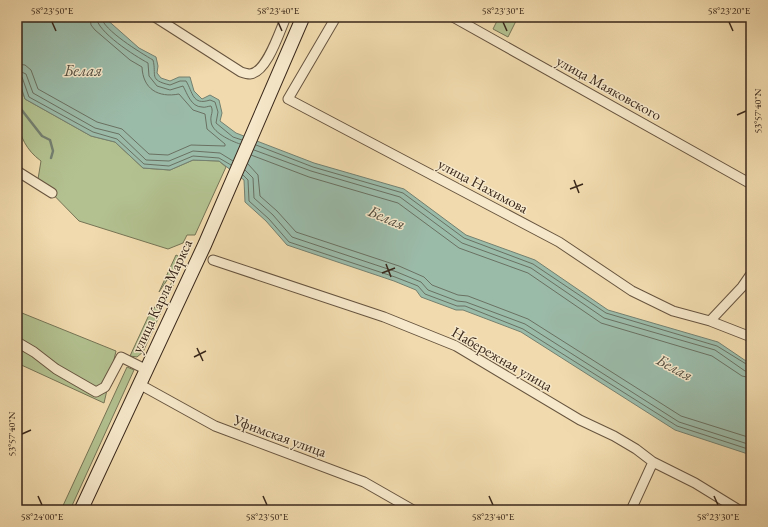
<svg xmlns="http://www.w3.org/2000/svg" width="768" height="527" font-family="'EB Garamond',serif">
<rect width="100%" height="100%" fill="#f1dbae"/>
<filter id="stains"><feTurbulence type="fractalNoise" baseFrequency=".005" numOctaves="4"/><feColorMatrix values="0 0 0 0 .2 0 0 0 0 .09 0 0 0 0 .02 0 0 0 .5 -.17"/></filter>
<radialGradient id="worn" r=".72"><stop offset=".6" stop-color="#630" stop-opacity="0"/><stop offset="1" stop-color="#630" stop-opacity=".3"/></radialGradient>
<path fill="#b3c190" stroke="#767455" d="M 499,17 L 518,17 L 508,37 L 493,29 Z
M 17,74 L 25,99 L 91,136 L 115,142 L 143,168 L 170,170 L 193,160 L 219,161 L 226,167 L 195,235 L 187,235 L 183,243 L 168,249 L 79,221 L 38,179 L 41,161 C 11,139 17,106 17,74 Z
M 176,255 L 182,258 L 159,292 Z
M 179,272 L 143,352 L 137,357 L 130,356 L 148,317 Z
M 17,311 L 116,351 L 104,403 L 17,363 Z
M 127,367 L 134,370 L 70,510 L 61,510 Z"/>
<path fill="#9bbba9" stroke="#748070" d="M 17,17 L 104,17 L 139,48 L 156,57 L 158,66 L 157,73 L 161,78 L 170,81 L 179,77 L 190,77 L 194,91 L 202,99 L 210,95 L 219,100 L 222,113 L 220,121 L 236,133 L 314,163 L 404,189 L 466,235 L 535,260 L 608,310 L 718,342 L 749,363 L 751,369 L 751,455 L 675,430 L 521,332 L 463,310 L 456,310 L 421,297 L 416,290 L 394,281 L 287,245 L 266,221 L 245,202 L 244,180 L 219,161 L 193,160 L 170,170 L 143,168 L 115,142 L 91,136 L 25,99 L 17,74 Z"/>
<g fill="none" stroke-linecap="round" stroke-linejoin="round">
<path stroke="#6a7162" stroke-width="1" d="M 96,17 C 97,32 135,56 148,63 L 149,76 L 157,86 L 170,90 L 183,86 C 187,93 191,107 202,107 C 205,108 208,106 211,106 C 214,112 210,115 211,121 C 211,132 231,141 240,144
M 101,17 C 103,30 141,53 153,60 C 157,75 148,80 170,85 L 180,81 L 186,81 C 193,92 192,106 210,100 L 215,102 L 218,112 L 216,123 L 233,137 L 242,140
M 17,64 L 25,65 L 31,70 L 38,89 L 97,122 L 122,129 L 149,154 L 168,155 L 191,145 L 225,146 L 225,144 L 207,129 L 205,114 L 193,110 L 179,94 C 158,98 143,89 142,67 L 130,60 L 95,30 L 91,25 L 90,17
M 17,70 L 26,74 L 33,93 L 95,128 L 119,134 L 146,160 L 169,161 L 193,151 L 220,153 L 233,161
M 17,75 L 22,77 L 29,97 L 93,132 L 117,139 L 144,164 L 169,166 L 193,156 L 219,158 L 231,165
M 256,145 L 313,167 L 403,193 L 464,238 L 533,264 L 606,313 L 717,346 L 751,367
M 254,150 L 311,171 L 400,197 L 462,243 L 531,268 L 604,318 L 715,350 L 745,371 L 751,372
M 251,155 L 309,177 L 398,203 L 459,248 L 528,273 L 601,323 L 712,356 L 742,376 L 751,378
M 248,164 L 258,175 L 260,196 L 277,211 L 296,232 L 399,266 L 424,277 L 432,285 L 458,295 L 468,296 L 528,319 L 681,416 L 751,438
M 245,170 L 253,178 L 254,198 L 273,215 L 292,237 L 397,272 L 421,282 L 428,290 L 457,301 L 466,302 L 525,324 L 679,422 L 751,445
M 243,175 L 248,180 L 249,201 L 269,219 L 289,242 L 395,277 L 418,286 L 425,294 L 457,306 L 465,306 L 523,329 L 677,426 L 751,450"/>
<path stroke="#748070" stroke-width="2.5" d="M 17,104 L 42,136 L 50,140 L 53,151 L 51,158"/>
<g stroke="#67543f" stroke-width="11">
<path id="minor" d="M 155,17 L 241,72 C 244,73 248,74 250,74 C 267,73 280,30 286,17
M 336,17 L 288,99 L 559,242 L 632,291 L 673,311 L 710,321 L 751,337
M 453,17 L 751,184
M 17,171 L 52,193
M 213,260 L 384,317 L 456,346 L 580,420 L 614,436 L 636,449 L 653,462 L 695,483 L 739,510
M 710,321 L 742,287 L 751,274
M 17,342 L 34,352 L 56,369 L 96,392 L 105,387 L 121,357 L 145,369
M 139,384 L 215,426 L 364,482 L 413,510
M 631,510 L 653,462"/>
</g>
<g stroke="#39271a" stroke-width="15">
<path id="secondary" d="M 81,510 L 205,244 L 303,17"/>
</g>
<use href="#minor" stroke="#f6e8ca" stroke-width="9"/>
<use href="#secondary" stroke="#f6e8ca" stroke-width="13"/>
</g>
<path fill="none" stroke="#39271a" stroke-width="1.5" d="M 52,22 L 56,31M 278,22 L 282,31M 503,22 L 507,31M 729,22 L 733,31M 737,115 L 746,111M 574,180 L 579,193M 570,189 L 583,184M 386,264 L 391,277M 382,273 L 395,268M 197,348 L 203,361M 194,357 L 206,351M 22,434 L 31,430M 38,496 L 42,505M 263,496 L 267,505M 489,496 L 493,505M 714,496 L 718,505"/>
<g text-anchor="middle" stroke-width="3" stroke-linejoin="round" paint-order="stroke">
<g font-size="15" fill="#39271a" stroke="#f6e8ca">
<text transform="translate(609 88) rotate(29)" y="5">улица Маяковского</text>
<text transform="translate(483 186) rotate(28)" y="5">улица Нахимова</text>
<text transform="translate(162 296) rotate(-65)" y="5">улица Карла Маркса</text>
<text transform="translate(502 359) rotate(30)" y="5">Набережная улица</text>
<text transform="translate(280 436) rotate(20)" y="5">Уфимская улица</text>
</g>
<g font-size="16" font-style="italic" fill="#524c3e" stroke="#f6e8ca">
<text x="83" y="76">Белая</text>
<text transform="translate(387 217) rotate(23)" y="6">Белая</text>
<text transform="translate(675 367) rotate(28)" y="6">Белая</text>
</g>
</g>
<rect width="768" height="527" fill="none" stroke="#f1dbae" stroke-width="44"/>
<rect x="22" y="22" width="724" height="483" fill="none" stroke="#39271a" stroke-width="1.5"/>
<g font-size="10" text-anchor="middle" fill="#39271a">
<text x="52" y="14">58°23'50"E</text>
<text x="278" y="14">58°23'40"E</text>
<text x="503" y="14">58°23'30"E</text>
<text x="729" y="14">58°23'20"E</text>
<text transform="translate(757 111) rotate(-90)" y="4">53°57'40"N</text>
<text transform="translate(11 434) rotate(-90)" y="4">53°57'40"N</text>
<text x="42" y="520">58°24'00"E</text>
<text x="267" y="520">58°23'50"E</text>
<text x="493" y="520">58°23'40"E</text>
<text x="718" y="520">58°23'30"E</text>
</g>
<rect width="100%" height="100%" filter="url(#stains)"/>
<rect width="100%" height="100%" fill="url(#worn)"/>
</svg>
